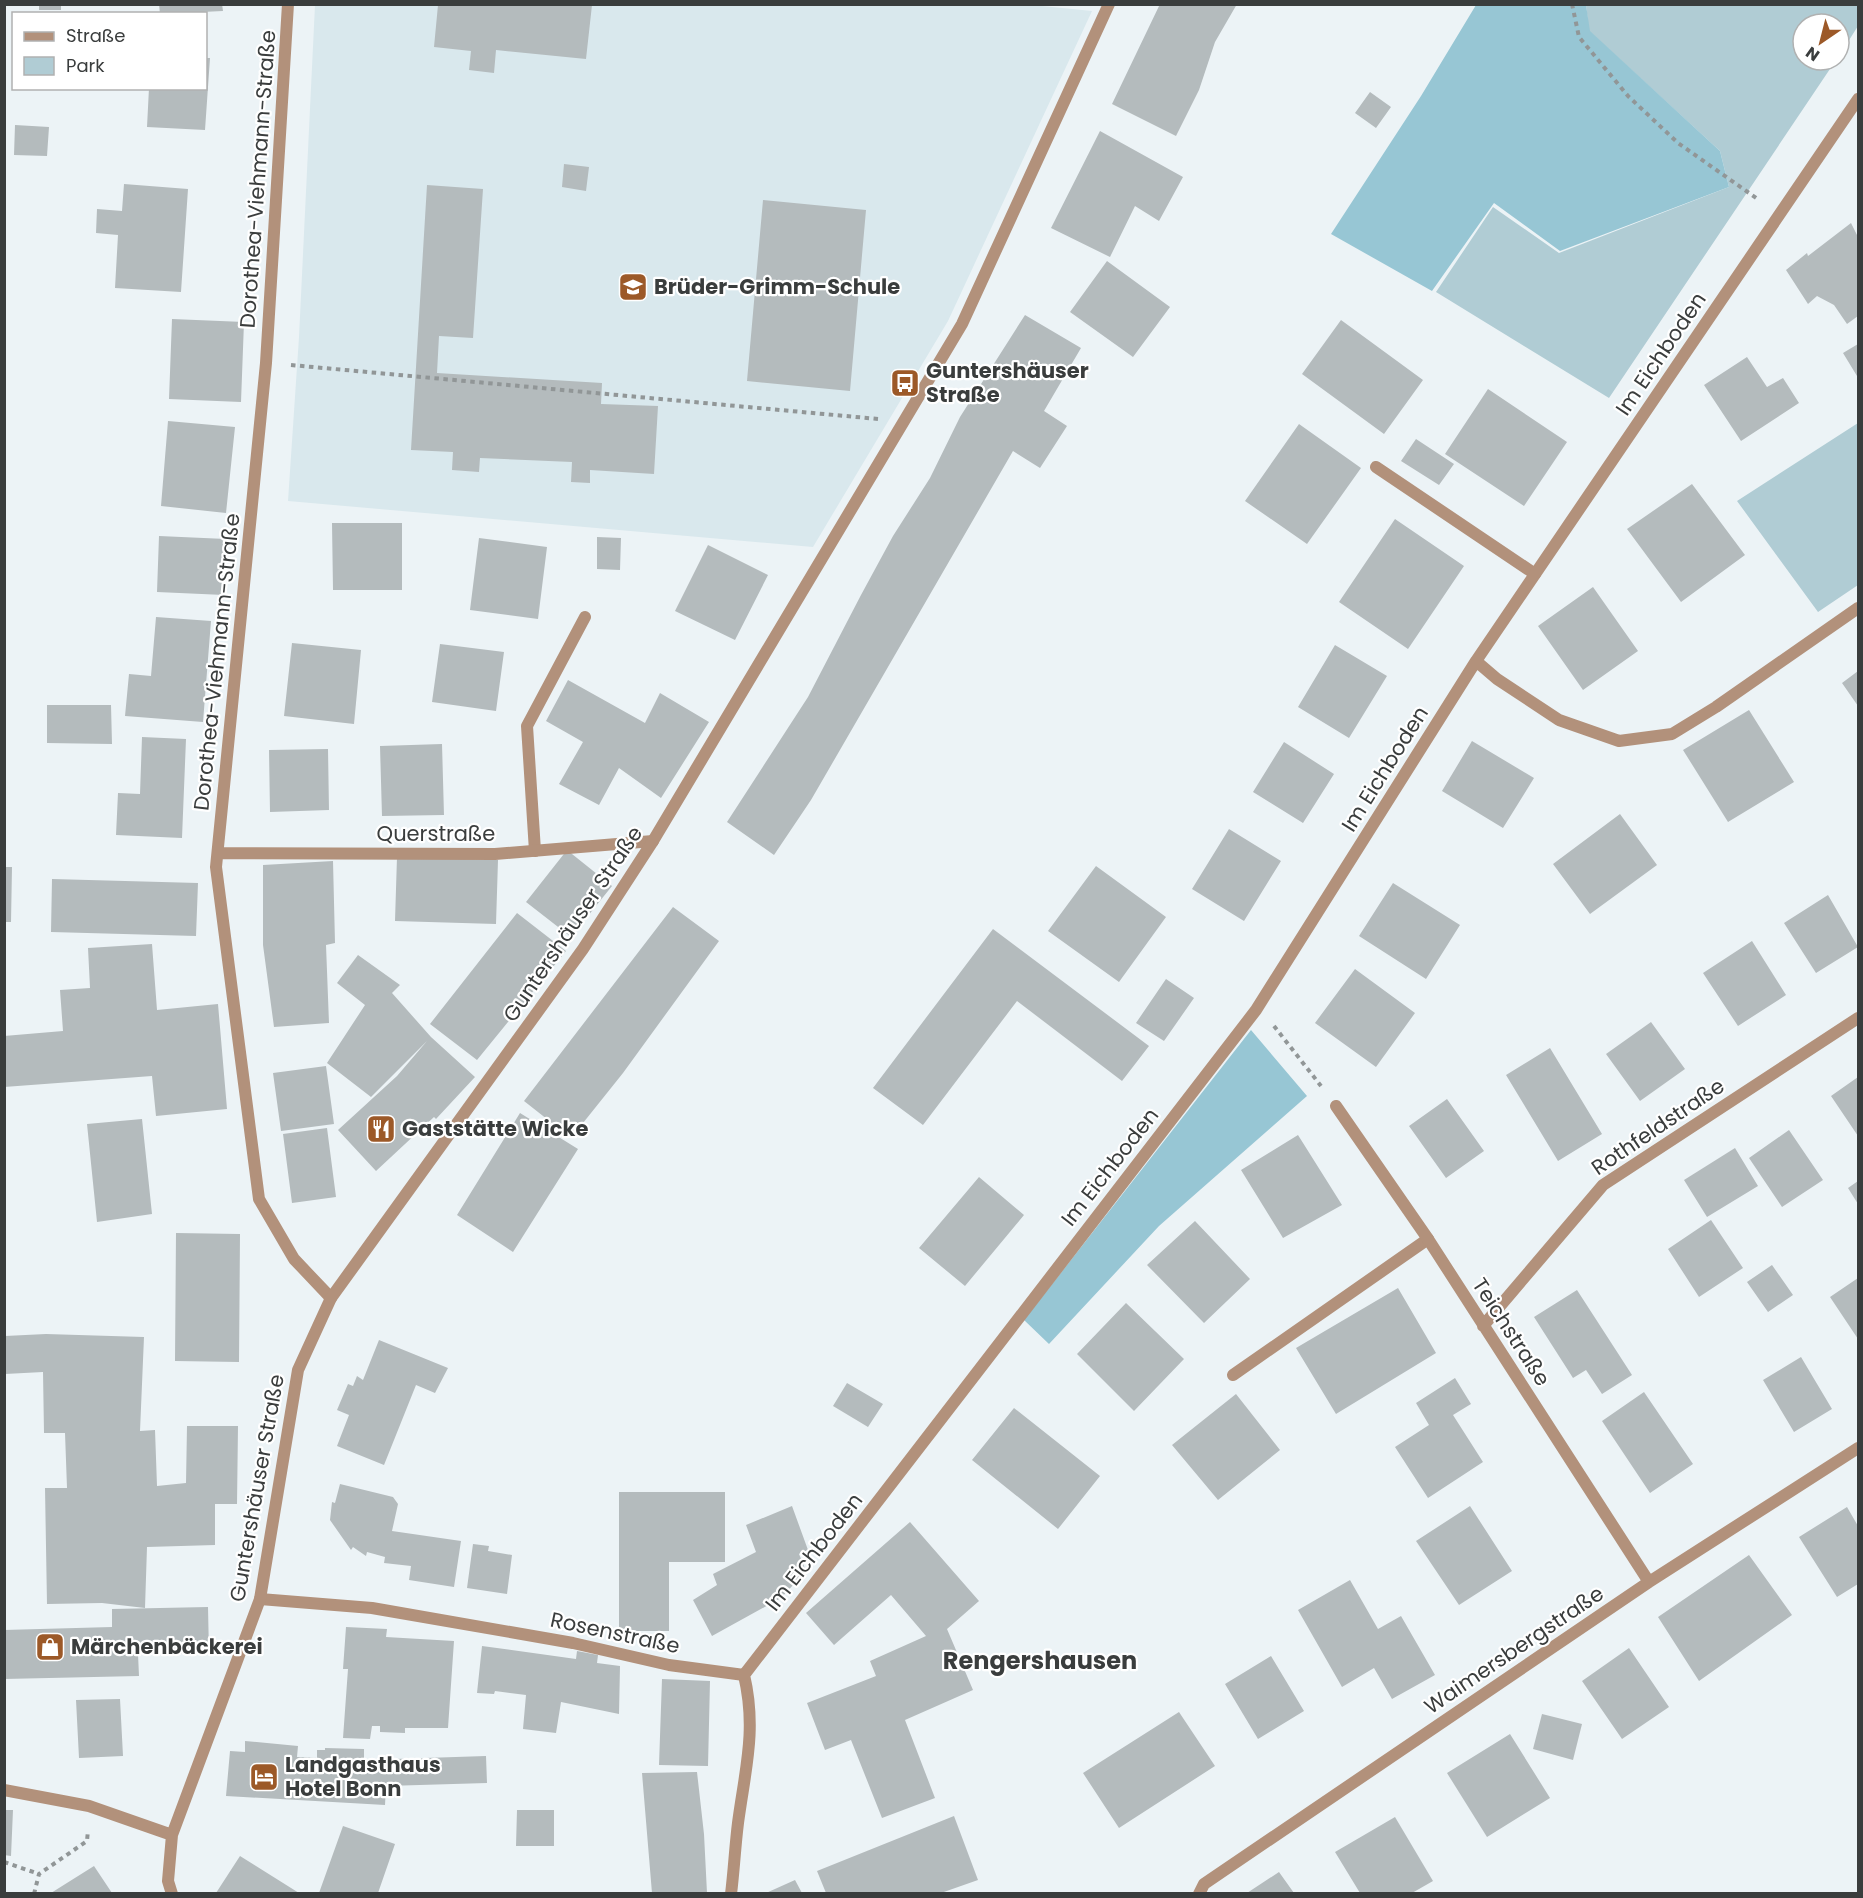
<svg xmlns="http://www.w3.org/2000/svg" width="1863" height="1898" font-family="Poppins,sans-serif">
<rect width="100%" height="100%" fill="#ecf3f6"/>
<path fill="#d9e8ed" d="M 1022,4 L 1092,11 L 948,321 L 813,547 L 288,501 L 299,337 L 315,5 Z"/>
<path fill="#b0ccd4" d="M 1586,5 L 1858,5 L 1858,26 L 1839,56 L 1839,24 L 1803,24 L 1803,60 L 1836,60 L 1609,398 L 1436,292 L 1493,207 L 1559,253 L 1729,187 L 1720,151 L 1589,31 Z
M 1858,423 L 1858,585 L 1818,612 L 1737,501 Z"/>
<path fill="#97c6d4" d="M 1476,5 L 1586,5 L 1590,31 L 1720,151 L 1729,187 L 1560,251 L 1494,203 L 1432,291 L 1331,234 L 1421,96 Z
M 1251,1030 L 1307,1096 L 1159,1226 L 1049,1344 L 1024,1320 Z"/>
<path fill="#b4bbbd" d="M 159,4 L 222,4 L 223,11 L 160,14 Z
M 1160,4 L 1237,4 L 1215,42 L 1199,90 L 1176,136 L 1112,104 Z
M 39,5 L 61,5 L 61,10 L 39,10 Z
M 438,5 L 592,5 L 586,59 L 496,50 L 494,73 L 469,70 L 471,51 L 434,47 Z
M 206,58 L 210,58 L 205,130 L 147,127 L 149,88 L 206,88 Z
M 1370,92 L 1391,107 L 1376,128 L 1355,113 Z
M 15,125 L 49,127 L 47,156 L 14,155 Z
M 1100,131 L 1183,177 L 1159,221 L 1135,206 L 1110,257 L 1051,228 Z
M 564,164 L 589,167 L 586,191 L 562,187 Z
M 124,184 L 188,189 L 181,292 L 115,288 L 118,235 L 96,233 L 97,209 L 122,211 Z
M 427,185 L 483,189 L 473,338 L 439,336 L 437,373 L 602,383 L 601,404 L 658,406 L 654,474 L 590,470 L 590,483 L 571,482 L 572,462 L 480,458 L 479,472 L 452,470 L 453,452 L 411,450 Z
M 763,200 L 866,210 L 850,391 L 747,381 Z
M 1851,223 L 1858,237 L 1858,316 L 1847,324 L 1834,305 L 1817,296 L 1808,304 L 1786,270 L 1807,253 L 1808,256 Z
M 1107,261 L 1170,307 L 1133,357 L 1070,312 Z
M 1025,315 L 1081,348 L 1044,411 L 1067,426 L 1040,468 L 1013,451 L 811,800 L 774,855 L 727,822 L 808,697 L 861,595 L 893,536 L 930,478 L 960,417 Z
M 172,319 L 244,322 L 241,402 L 169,399 Z
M 1341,320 L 1423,380 L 1384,434 L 1302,374 Z
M 1858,344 L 1858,375 L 1857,376 L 1843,353 Z
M 1747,357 L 1767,387 L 1783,378 L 1799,403 L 1741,441 L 1704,385 Z
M 1488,389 L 1567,442 L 1524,506 L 1445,454 Z
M 168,421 L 235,427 L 226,513 L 161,506 Z
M 1299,424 L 1361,468 L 1307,544 L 1245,501 Z
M 1416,439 L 1454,464 L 1439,485 L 1401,461 Z
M 1692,484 L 1745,555 L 1681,602 L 1627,529 Z
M 1395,519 L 1464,566 L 1408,649 L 1339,602 Z
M 332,523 L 402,523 L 402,590 L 333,590 Z
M 159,536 L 226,539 L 224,595 L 157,592 Z
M 597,537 L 621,538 L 620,570 L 597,569 Z
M 479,538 L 547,547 L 538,619 L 470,610 Z
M 708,545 L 768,575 L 735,640 L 675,611 Z
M 1593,587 L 1638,651 L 1583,690 L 1538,626 Z
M 156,617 L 211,621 L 203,722 L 125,716 L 129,674 L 151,676 Z
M 292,643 L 361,650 L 354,724 L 284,716 Z
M 440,644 L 504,652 L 496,711 L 432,702 Z
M 1335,645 L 1387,676 L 1349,738 L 1298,707 Z
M 1858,671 L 1858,706 L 1842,683 Z
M 568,680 L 645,723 L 660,693 L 709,722 L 661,798 L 619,768 L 599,805 L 559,784 L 583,742 L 546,721 Z
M 47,705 L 111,705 L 112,744 L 47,743 Z
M 1749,710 L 1794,782 L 1728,822 L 1683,750 Z
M 142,737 L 186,739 L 182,838 L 116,835 L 118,793 L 140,794 Z
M 1472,741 L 1534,778 L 1503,828 L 1442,791 Z
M 1284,742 L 1334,774 L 1303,823 L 1253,792 Z
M 442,744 L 444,815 L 382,816 L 380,746 Z
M 328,749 L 329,810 L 270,812 L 269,750 Z
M 1620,814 L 1657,865 L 1590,914 L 1553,864 Z
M 1229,829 L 1281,861 L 1244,921 L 1192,889 Z
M 567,850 L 612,886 L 571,937 L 526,902 Z
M 397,857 L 498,860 L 496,924 L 395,921 Z
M 333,861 L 335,943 L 326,945 L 329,1023 L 274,1027 L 263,945 L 263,865 Z
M 1096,866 L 1166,917 L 1119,982 L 1048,931 Z
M 4,867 L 12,867 L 11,922 L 4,922 Z
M 52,879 L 198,883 L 196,936 L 51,932 Z
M 1393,883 L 1460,925 L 1426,979 L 1359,936 Z
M 1828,895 L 1858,947 L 1816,973 L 1784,923 Z
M 673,907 L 719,941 L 623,1073 L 571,1138 L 524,1101 Z
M 517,913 L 566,951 L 477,1060 L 430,1024 Z
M 993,929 L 1149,1046 L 1122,1081 L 1017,1001 L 923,1125 L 873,1088 Z
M 1752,941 L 1786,995 L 1738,1026 L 1703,973 Z
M 152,944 L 157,1010 L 218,1004 L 227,1109 L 156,1116 L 152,1076 L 4,1087 L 4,1036 L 63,1031 L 60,990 L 90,988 L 88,948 Z
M 358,955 L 400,985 L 392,993 L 431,1037 L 475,1077 L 436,1119 L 434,1117 L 376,1171 L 338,1130 L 397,1076 L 427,1041 L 371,1097 L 327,1063 L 365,1005 L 337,983 Z
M 1355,969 L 1415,1013 L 1376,1067 L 1315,1023 Z
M 1166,979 L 1194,998 L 1164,1041 L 1136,1023 Z
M 1651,1022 L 1685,1069 L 1640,1101 L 1606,1054 Z
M 1550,1048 L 1602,1134 L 1558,1161 L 1506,1075 Z
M 326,1066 L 334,1124 L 281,1131 L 273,1073 Z
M 1858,1077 L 1858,1136 L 1831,1096 Z
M 1447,1099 L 1484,1151 L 1446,1178 L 1409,1126 Z
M 520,1113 L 578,1149 L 513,1252 L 457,1215 Z
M 142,1119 L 152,1214 L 97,1222 L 87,1124 Z
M 327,1128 L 336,1197 L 292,1203 L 283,1134 Z
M 1789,1130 L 1823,1180 L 1782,1207 L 1749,1158 Z
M 1298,1135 L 1342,1205 L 1283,1238 L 1241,1170 Z
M 1735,1148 L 1758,1186 L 1707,1217 L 1684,1180 Z
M 979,1177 L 1024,1215 L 965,1286 L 919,1248 Z
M 1858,1181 L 1858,1204 L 1848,1188 Z
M 1711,1220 L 1743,1268 L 1699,1297 L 1668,1249 Z
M 1195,1221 L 1250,1279 L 1204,1323 L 1147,1265 Z
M 176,1233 L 240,1234 L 239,1362 L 175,1361 Z
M 1772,1265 L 1793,1295 L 1768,1312 L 1747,1282 Z
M 1858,1278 L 1858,1339 L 1830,1297 Z
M 1398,1288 L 1436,1353 L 1336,1414 L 1296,1348 Z
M 1577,1290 L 1632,1375 L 1602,1394 L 1586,1370 L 1573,1378 L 1534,1317 Z
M 1126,1303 L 1184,1359 L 1134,1411 L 1077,1354 Z
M 46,1334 L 144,1337 L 140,1431 L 155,1430 L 157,1486 L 186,1483 L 187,1426 L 238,1426 L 237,1504 L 215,1504 L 215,1545 L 147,1547 L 145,1608 L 102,1603 L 47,1604 L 45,1488 L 67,1488 L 65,1433 L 44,1433 L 43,1372 L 5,1374 L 5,1336 Z
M 379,1340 L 448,1368 L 435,1393 L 416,1385 L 384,1465 L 337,1446 L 349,1415 L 337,1410 L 348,1384 L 353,1386 L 357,1376 L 363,1380 Z
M 1801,1357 L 1832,1409 L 1794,1432 L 1763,1380 Z
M 1455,1378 L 1471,1404 L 1453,1415 L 1483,1462 L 1428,1498 L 1395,1447 L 1429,1425 L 1416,1403 Z
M 847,1383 L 883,1404 L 868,1427 L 833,1406 Z
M 1644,1392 L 1693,1464 L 1650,1493 L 1602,1421 Z
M 1236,1394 L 1280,1450 L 1218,1500 L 1172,1445 Z
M 1014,1408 L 1100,1476 L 1058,1529 L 972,1460 Z
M 340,1484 L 393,1497 L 398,1504 L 392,1531 L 461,1541 L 454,1587 L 409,1580 L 411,1566 L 384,1563 L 385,1557 L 367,1552 L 366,1556 L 353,1547 L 351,1550 L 330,1520 L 332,1502 L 335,1503 Z
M 619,1492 L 725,1492 L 725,1562 L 669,1562 L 669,1631 L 619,1631 Z
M 792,1506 L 808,1550 L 799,1554 L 806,1571 L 781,1598 L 712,1636 L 693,1600 L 717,1585 L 713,1574 L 756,1552 L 746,1525 Z
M 1470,1506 L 1512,1571 L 1459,1605 L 1416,1541 Z
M 1847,1507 L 1858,1526 L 1858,1584 L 1837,1597 L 1799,1537 Z
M 910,1522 L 979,1601 L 947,1629 L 973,1690 L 905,1720 L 935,1798 L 882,1818 L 851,1740 L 825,1750 L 807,1703 L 876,1676 L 870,1661 L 926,1636 L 891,1595 L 834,1645 L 806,1613 Z
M 473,1544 L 489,1546 L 488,1551 L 512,1555 L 507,1594 L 467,1588 Z
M 1749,1555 L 1792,1615 L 1699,1681 L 1658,1617 Z
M 1350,1580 L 1378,1629 L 1401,1616 L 1435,1675 L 1392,1699 L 1374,1668 L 1342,1687 L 1298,1610 Z
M 208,1607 L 209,1654 L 138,1654 L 139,1676 L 4,1679 L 4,1630 L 112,1627 L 112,1609 Z
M 346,1627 L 387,1629 L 386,1637 L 454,1641 L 448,1728 L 405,1728 L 405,1733 L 380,1732 L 380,1726 L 372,1726 L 370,1739 L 343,1738 L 348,1669 L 343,1669 Z
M 482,1646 L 576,1659 L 577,1651 L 598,1655 L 597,1663 L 620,1666 L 619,1714 L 561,1702 L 556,1733 L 523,1729 L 526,1695 L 495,1691 L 494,1694 L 477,1693 Z
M 1629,1648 L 1669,1707 L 1622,1739 L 1582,1681 Z
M 1271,1656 L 1304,1711 L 1258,1739 L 1225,1684 Z
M 662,1679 L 710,1681 L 708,1766 L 659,1765 Z
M 120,1699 L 123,1756 L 79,1758 L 76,1700 Z
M 1179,1712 L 1215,1766 L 1119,1828 L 1083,1773 Z
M 1542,1714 L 1582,1724 L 1573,1760 L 1533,1749 Z
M 1510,1734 L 1550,1798 L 1487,1837 L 1447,1773 Z
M 245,1741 L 298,1746 L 297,1757 L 317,1758 L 317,1750 L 325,1750 L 325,1748 L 364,1749 L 364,1760 L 486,1756 L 487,1783 L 386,1786 L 385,1805 L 226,1796 L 230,1751 L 245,1752 Z
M 697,1772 L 704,1834 L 707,1893 L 652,1893 L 642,1773 Z
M 4,1810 L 13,1810 L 11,1856 L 4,1855 Z
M 517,1810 L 554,1810 L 554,1846 L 516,1846 Z
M 954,1816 L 978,1880 L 941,1893 L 826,1893 L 817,1871 Z
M 1395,1817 L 1433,1881 L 1412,1893 L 1360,1893 L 1335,1852 Z
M 343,1826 L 395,1844 L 378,1893 L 319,1893 Z
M 240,1856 L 299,1893 L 216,1893 Z
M 94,1866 L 112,1893 L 51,1893 Z
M 1279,1872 L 1294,1893 L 1247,1893 Z
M 795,1880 L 802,1893 L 766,1893 Z"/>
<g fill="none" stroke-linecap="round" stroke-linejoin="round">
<path stroke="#919697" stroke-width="4" stroke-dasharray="4.5 4.5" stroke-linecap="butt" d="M 1572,4 L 1579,37 L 1628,96 L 1678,143 L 1759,200
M 291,365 L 878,419
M 1274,1026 L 1321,1086
M 4,1862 L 39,1874
M 34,1894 L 39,1874 L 87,1841 L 88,1830"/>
<path stroke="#b2917b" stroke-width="12" d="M 1376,467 L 1535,574
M 535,851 L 527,726 L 585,617
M 1233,1375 L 1428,1239"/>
<path stroke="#b2917b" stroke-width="12" d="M 288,4 L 266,363 L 216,867 L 259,1199 L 294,1259 L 331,1298
M 1476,661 L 1497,679 L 1559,720 L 1619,741 L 1672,734 L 1716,707 L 1858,608
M 218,853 L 495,854 L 653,841
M 1336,1106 L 1428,1239 L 1649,1582
M 1483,1326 L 1603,1185 L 1858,1018
M 260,1599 L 372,1608 L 573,1643 L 669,1665 L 744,1675
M 744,1675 L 1256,1010 L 1476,661 L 1858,99
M 731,1894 C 734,1870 735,1847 738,1823 C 745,1770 757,1730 744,1675
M 1199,1894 L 1204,1884 L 1649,1582 L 1858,1448"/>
<path stroke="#b2917b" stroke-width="12" d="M 4,1790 L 89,1806 L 172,1835
M 172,1894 L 168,1881 L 172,1835 L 260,1599 L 298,1370 L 331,1298 L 583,949 L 653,841 L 962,324 L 1109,4"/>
</g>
<defs>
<g id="school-square" transform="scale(1.5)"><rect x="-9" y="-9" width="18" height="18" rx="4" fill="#9c5928" stroke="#fff"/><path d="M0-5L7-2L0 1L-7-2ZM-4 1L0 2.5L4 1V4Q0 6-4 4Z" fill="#fff"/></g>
<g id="bus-square" transform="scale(1.5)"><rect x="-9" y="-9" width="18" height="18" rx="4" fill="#9c5928" stroke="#fff"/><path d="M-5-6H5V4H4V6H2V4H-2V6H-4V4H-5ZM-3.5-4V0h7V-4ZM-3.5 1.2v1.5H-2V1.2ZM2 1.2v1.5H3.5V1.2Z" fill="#fff"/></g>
<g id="restaurant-square" transform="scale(1.5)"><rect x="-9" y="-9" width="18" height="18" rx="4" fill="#9c5928" stroke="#fff"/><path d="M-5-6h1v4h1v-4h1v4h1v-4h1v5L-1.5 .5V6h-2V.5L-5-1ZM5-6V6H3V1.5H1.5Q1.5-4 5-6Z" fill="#fff"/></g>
<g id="shop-square" transform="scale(1.5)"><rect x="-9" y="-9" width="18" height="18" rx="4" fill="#9c5928" stroke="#fff"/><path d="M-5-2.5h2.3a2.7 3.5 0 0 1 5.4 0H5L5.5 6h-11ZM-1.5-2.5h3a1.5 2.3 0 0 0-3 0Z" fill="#fff"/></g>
<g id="hotel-square" transform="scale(1.5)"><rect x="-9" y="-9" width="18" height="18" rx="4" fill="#9c5928" stroke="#fff"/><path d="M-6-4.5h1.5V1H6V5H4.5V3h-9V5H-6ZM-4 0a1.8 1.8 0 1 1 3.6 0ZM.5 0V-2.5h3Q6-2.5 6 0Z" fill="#fff"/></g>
</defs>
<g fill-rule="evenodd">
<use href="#school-square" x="633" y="287"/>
<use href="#bus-square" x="905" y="383"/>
<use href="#restaurant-square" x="381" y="1129"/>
<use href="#shop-square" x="50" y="1647"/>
<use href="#hotel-square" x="264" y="1777"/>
</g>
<g text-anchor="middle" stroke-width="4.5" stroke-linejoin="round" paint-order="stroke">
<g font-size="21" fill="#3a3d3d" stroke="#fff">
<text transform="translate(258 179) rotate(-86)" y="7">Dorothea-Viehmann-Straße</text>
<text transform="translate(1661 354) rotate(-56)" y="7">Im Eichboden</text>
<text transform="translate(217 662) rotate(-84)" y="7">Dorothea-Viehmann-Straße</text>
<text transform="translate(1385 769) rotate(-58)" y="7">Im Eichboden</text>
<text x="436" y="841">Querstraße</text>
<text transform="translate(573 924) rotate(-56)" y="7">Guntershäuser Straße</text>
<text transform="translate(1658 1127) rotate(-34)" y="7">Rothfeldstraße</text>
<text transform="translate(1110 1167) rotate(-52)" y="7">Im Eichboden</text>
<text transform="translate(1511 1332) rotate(57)" y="7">Teichstraße</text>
<text transform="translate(257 1488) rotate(-80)" y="7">Guntershäuser Straße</text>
<text transform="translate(814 1552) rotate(-52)" y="7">Im Eichboden</text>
<text transform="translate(615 1633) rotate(12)" y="7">Rosenstraße</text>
<text transform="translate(1514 1650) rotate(-34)" y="7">Waimersbergstraße</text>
</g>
<g font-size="21" font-weight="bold" fill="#3a3d3d" stroke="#fff" text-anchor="start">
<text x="654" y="294">Brüder-Grimm-Schule</text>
<text x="926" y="378">Guntershäuser<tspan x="926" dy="24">Straße</tspan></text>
<text x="402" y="1136">Gaststätte Wicke</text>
<text x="71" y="1654">Märchenbäckerei</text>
<text x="285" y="1772">Landgasthaus<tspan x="285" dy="24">Hotel Bonn</tspan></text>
</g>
<g font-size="24" font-weight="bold" fill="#3a3d3d" stroke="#fff">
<text x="1040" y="1669">Rengershausen</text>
</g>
</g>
<rect width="1863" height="1898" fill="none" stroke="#3a3d3d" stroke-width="12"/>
<rect x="12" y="12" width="195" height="78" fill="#ffffff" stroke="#b0b1b1" stroke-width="1.5"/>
<rect x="24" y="32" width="30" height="9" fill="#b2917b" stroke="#b0b1b1" stroke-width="1.5"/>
<text x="66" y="42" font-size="18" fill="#3a3d3d">Straße</text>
<rect x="24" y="57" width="30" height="18" fill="#b0ccd4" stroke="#b0b1b1" stroke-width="1.5"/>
<text x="66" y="72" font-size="18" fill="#3a3d3d">Park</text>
<g transform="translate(1821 42) rotate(215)"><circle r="28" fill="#ffffff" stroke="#b0b1b1" stroke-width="1.5"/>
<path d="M0-4.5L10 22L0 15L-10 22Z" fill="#9c5928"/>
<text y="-9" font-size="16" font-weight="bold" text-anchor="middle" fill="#3a3d3d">N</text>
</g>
</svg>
